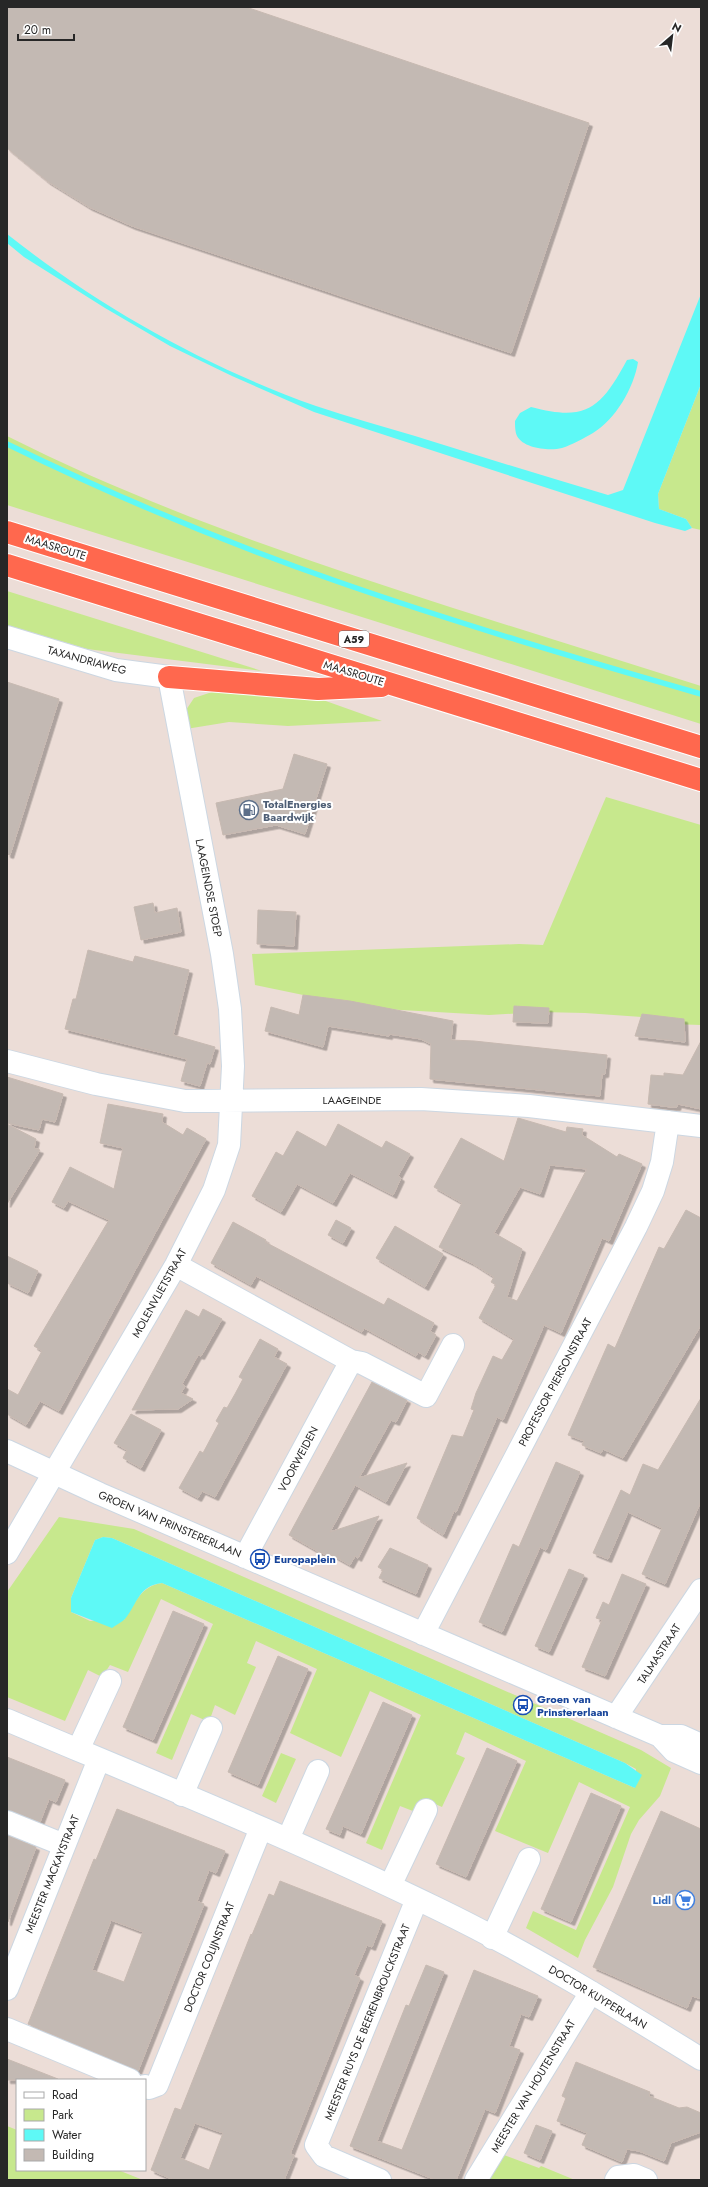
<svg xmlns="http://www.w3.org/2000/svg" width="708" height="2187" font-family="Jost,sans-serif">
<defs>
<filter id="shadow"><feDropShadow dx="3.5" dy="3.5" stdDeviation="0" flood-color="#0004"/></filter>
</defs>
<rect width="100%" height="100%" fill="#ecddd7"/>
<path fill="#c7e88d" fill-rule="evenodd" d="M 701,384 L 701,530 L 692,528 L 686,519 L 659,509 L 658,494 Z
M 7,436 C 150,508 301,559 453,608 C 536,634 618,660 701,686 L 701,724 L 7,505 Z
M 7,591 L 262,671 L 87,649 L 7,625 Z
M 237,690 L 323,700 L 382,721 L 288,726 L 229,722 L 186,729 L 186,710 L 194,698 L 215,691 Z
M 606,797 L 701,825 L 701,1025 L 671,1024 L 642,1017 L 585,1013 L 540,1012 L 489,1015 L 366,1008 L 255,985 L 252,954 L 519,944 L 543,945 Z
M 59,1517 L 134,1529 L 641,1750 L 671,1768 L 660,1796 L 639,1820 L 631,1834 L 613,1887 L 585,1940 L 578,1958 L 526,1928 L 533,1911 L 576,1930 L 630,1807 L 579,1782 L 548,1853 L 495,1831 L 526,1761 L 465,1732 L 456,1754 L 465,1758 L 442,1807 L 424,1799 L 418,1813 L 400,1806 L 382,1850 L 366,1843 L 421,1715 L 370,1691 L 341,1757 L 290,1733 L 317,1669 L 256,1641 L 247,1663 L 256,1667 L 235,1715 L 215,1705 L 209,1722 L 191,1714 L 172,1760 L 156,1753 L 213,1624 L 161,1599 L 128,1672 L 110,1665 L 102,1677 L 88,1670 L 65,1721 L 7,1697 L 7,1592 ZM 103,1537 L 112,1538 L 625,1763 L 636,1769 L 635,1788 L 162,1583 C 141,1586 135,1603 124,1620 L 90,1621 L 71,1612 L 71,1598 L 95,1540 Z
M 281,1753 L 296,1759 L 276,1803 L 262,1796 Z
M 7,2126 L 17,2130 L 17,2170 L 118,2170 L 143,2180 L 7,2180 Z
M 504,2155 L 539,2168 L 541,2166 L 575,2180 L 488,2180 Z"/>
<path fill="#5ef9f6" d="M 7,234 C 99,307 206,367 316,406 C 349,417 382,426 415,436 C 479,456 544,476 608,495 L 623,490 L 701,294 L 701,384 L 658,494 L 659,509 L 686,519 L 692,528 L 685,531 L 655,523 L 314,412 L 232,376 L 170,346 L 105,308 L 24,257 L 7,243 Z
M 633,359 L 638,362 C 634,388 615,420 593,433 C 584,438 572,445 562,448 C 550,451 524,449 517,436 C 515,432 515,425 515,421 L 520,413 L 531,407 C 587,422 601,408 627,360 Z
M 103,1537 L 112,1538 L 625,1763 L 642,1775 L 635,1788 L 162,1583 C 138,1586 138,1603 125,1619 C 122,1622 116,1625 112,1628 L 71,1612 L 71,1598 L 95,1540 Z"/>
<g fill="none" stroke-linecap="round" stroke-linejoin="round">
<path stroke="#5ef9f6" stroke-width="5.5" d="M 7,444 C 114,496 224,542 336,581 C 456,623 579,659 701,694"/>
</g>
<path fill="#c3b9b3" stroke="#c7b9b1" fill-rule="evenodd" filter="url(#shadow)" d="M 7,7 L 246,7 L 589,123 L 511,353 L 132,226 L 89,207 L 47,181 L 7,148 Z
M 7,682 L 59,699 L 10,855 L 7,854 Z
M 294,754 L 327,764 L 305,834 L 276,825 L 223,835 L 216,803 L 283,789 Z
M 153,903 L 155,913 L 177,908 L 181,932 L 141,940 L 134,907 Z
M 258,910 L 296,912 L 294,946 L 257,944 Z
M 88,950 L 133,962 L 135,956 L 189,970 L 173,1035 L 215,1047 L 210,1064 L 207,1063 L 200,1086 L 181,1081 L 187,1059 L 65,1029 L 73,999 L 76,999 Z
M 303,995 L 350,1001 L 453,1021 L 451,1040 L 474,1041 L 607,1055 L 605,1074 L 602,1074 L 600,1096 L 430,1079 L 431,1044 L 421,1039 L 389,1034 L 389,1036 L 328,1026 L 323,1047 L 265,1031 L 271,1007 L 299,1015 Z
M 514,1006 L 549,1008 L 548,1023 L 513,1022 Z
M 642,1014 L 684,1019 L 685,1042 L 635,1036 Z
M 701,1041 L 701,1109 L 678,1104 L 677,1107 L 671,1107 L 648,1104 L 651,1075 L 664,1076 L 664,1073 L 683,1075 Z
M 7,1077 L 63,1094 L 55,1122 L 42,1119 L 39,1130 L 7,1123 Z
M 108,1104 L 163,1114 L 162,1122 L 183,1135 L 187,1128 L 206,1139 L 59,1411 L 40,1401 L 26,1425 L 7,1414 L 7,1389 L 18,1395 L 42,1351 L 34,1346 L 109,1220 L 68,1201 L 64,1208 L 52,1202 L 70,1167 L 114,1189 L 123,1148 L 100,1143 Z
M 518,1118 L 566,1132 L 567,1127 L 583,1129 L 582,1135 L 617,1157 L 619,1154 L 642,1164 L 609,1241 L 602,1238 L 561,1333 L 544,1325 L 503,1420 L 497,1417 L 456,1512 L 454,1511 L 443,1535 L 417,1518 L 452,1435 L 463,1437 L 474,1410 L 471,1409 L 476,1393 L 493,1356 L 502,1360 L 514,1339 L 479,1318 L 496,1285 L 491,1282 L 494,1277 L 472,1263 L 439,1247 L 462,1203 L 434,1187 L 461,1138 L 504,1161 ZM 550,1165 L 587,1169 L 517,1301 L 507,1297 L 522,1249 L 494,1233 L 520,1187 L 540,1194 Z
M 7,1124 L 36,1139 L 34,1148 L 40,1150 L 7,1204 Z
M 338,1124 L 382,1148 L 386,1141 L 410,1154 L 398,1176 L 401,1178 L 393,1195 L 350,1173 L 333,1203 L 297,1184 L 281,1212 L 252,1196 L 276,1152 L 283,1156 L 297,1131 L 326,1147 Z
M 686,1210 L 701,1218 L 701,1325 L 623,1458 L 603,1449 L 601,1453 L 582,1445 L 584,1441 L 568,1435 L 608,1344 L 615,1348 L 659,1247 L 664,1249 Z
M 336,1220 L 351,1228 L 343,1243 L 328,1235 Z
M 233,1222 L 266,1240 L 265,1242 L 384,1305 L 388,1298 L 434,1323 L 430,1331 L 436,1335 L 425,1356 L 418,1352 L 416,1356 L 364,1328 L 362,1332 L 256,1276 L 251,1285 L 211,1263 Z
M 395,1226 L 443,1254 L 425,1287 L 376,1258 Z
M 7,1256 L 38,1271 L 28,1293 L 7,1283 Z
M 203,1309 L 222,1319 L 201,1356 L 198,1355 L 182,1384 L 185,1386 L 181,1393 L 193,1399 L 178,1409 L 132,1410 L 186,1310 L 199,1317 Z
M 260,1339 L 278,1349 L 274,1357 L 287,1364 L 215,1497 L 202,1491 L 198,1498 L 179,1488 L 200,1451 L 203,1453 L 219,1423 L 216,1421 L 224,1407 L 227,1408 L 235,1394 L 243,1379 L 239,1377 Z
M 372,1382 L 407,1400 L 396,1422 L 391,1420 L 359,1478 L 407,1463 L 386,1502 L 355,1485 L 330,1532 L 379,1516 L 358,1558 L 355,1556 L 350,1565 L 330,1554 L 329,1556 L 319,1552 L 289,1535 Z
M 701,1398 L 701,1501 L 665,1584 L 642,1574 L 662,1528 L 628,1512 L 608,1559 L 593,1553 L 621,1490 L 630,1495 L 643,1464 L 658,1470 Z
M 131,1414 L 161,1430 L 141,1468 L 123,1458 L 127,1450 L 114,1443 Z
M 556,1462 L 580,1472 L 546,1550 L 540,1547 L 502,1632 L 479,1622 L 513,1544 L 519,1547 Z
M 390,1548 L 428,1565 L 416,1594 L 379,1578 L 383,1570 L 378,1567 Z
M 569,1569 L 584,1575 L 549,1652 L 535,1646 Z
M 622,1574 L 646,1584 L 605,1676 L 582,1667 L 602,1620 L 596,1618 L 603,1602 L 609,1605 Z
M 173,1611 L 204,1624 L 153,1740 L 123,1727 Z
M 278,1656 L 308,1669 L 258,1785 L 228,1772 Z
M 383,1702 L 412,1715 L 361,1834 L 343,1826 L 340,1835 L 326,1829 Z
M 487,1748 L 517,1761 L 466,1877 L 436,1864 Z
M 7,1757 L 65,1780 L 56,1802 L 49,1799 L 40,1822 L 7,1810 Z
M 591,1793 L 621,1806 L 571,1922 L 541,1909 Z
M 117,1809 L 225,1851 L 216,1873 L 209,1870 L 197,1901 L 204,1904 L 138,2071 L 28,2024 L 94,1859 L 96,1860 ZM 111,1920 L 143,1932 L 124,1982 L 92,1970 Z
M 661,1811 L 701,1829 L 701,1999 L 692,1996 L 687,2008 L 593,1967 Z
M 7,1835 L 36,1847 L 8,1922 L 7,1922 Z
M 280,1881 L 382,1921 L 372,1947 L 367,1945 L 354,1975 L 360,1978 L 290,2154 L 294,2155 L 284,2180 L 174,2180 L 151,2170 L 175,2108 L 181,2110 L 251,1934 L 252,1935 L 269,1894 L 274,1896 ZM 195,2123 L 223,2133 L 209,2170 L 180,2158 Z
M 426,1965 L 444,1972 L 377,2141 L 402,2150 L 474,1970 L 538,1996 L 529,2017 L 521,2014 L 509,2046 L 520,2050 L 495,2113 L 485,2109 L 456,2180 L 436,2180 L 350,2146 L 406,2005 L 409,2006 Z
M 7,2059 L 58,2079 L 57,2080 L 7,2080 Z
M 576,2062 L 650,2092 L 649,2096 L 679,2108 L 687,2107 L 701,2113 L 701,2132 L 671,2143 L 664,2161 L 639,2151 L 627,2149 L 622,2162 L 582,2145 L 587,2133 L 557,2121 L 566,2098 L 562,2096 Z
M 536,2125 L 552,2131 L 540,2160 L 524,2153 Z"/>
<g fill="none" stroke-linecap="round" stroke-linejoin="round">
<g stroke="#ccd7e2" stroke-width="24">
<path id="minor" d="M 7,1061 L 96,1084 L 185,1101 L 421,1099 L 529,1106 L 701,1126
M 176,1265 L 351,1361 L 245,1557
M 351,1361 L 362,1363 L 426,1396 L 453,1345
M 7,1451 L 100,1494 L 660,1736 L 674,1751 L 701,1763
M 7,1553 L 176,1265 L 214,1190 L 229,1145 L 233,1066 L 230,1009 L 222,954 L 169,677
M 423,1634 L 636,1227 L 653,1191 L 662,1162 L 668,1122
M 616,1717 L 701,1590
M 7,1720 C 151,1781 297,1840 438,1909 C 529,1953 615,2006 701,2059
M 660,1736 L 681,1736 L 701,1745
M 78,1750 L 110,1681
M 182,1795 L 211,1728
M 7,1822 L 64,1845
M 288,1839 L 318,1771
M 390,1886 L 426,1810
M 492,1938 L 529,1859
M 7,1989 L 99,1759
M 7,2029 L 130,2080
M 145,2086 L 149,2088 L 157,2085 L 261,1828
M 380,2180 L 324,2156 L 316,2145 L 417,1899
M 476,2180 L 591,1992
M 616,2180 L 618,2177 L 634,2175 L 646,2180"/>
</g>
<g stroke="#ccd7e2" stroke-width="24">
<path id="secondary" d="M 7,637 L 116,670 L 169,677"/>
</g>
<g stroke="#fff" stroke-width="24">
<path id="motorway" d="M 7,532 L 701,747
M 7,565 L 701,780
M 169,677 L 318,689 L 381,686"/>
</g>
<use href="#minor" stroke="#fff" stroke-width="22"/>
<use href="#secondary" stroke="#fff" stroke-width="22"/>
<use href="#motorway" stroke="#ff684e" stroke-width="22"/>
</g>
<defs>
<g id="fuel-ring" transform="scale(1)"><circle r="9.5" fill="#fff" stroke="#5c6f8a" stroke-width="1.5"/><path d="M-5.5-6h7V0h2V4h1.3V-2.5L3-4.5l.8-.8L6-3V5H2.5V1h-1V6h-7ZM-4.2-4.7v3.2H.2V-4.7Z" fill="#5c6f8a"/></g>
<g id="bus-ring" transform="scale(1)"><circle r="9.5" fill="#fff" stroke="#1a4fb4" stroke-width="1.5"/><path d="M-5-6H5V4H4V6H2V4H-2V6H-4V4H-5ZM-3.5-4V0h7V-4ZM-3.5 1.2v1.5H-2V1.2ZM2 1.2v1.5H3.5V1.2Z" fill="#1a4fb4"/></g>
<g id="supermarket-ring" transform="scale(1)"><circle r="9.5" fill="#fff" stroke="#3f7fe0" stroke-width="1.5"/><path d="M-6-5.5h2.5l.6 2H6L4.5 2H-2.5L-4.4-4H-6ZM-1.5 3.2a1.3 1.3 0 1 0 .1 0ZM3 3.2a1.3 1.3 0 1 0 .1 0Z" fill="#3f7fe0"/></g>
</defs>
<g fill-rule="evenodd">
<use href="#fuel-ring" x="249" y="810"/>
<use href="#bus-ring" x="260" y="1559"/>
<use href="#bus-ring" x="523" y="1705"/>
<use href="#supermarket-ring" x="685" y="1900"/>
</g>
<g text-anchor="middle" stroke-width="4" stroke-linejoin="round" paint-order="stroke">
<rect fill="#fff" stroke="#686868" stroke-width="1" x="339" y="631" width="30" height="16" rx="3"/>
<g font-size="10" font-weight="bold" fill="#272727">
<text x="354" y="643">A59</text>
</g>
<g font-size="11" fill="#272727" stroke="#fff">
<text transform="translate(56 547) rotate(17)" y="4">MAASROUTE</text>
<text transform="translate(87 660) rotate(15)" y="4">TAXANDRIAWEG</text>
<text transform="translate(354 673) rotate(17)" y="4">MAASROUTE</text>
<text transform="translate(209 888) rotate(79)" y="4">LAAGEINDSE STOEP</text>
<text x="352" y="1104">LAAGEINDE</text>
<text transform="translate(159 1293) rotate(-61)" y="4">MOLENVLIETSTRAAT</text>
<text transform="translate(555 1382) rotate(-62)" y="4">PROFESSOR PIERSONSTRAAT</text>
<text transform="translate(298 1459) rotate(-62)" y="4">VOORWEIDEN</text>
<text transform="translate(170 1524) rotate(23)" y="4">GROEN VAN PRINSTERERLAAN</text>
<text transform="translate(659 1654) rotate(-57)" y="4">TALMASTRAAT</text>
<text transform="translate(52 1874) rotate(-68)" y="4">MEESTER MACKAYSTRAAT</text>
<text transform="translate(209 1957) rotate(-68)" y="4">DOCTOR COLIJNSTRAAT</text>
<text transform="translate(598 1997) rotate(31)" y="4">DOCTOR KUYPERLAAN</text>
<text transform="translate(367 2022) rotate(-68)" y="4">MEESTER RUYS DE BEERENBROUCKSTRAAT</text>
<text transform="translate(533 2086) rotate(-59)" y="4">MEESTER VAN HOUTENSTRAAT</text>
</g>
<g font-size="11" font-weight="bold" fill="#4e5e75" stroke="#fff" text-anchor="start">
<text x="263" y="808">TotalEnergies<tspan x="263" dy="13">Baardwijk</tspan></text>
</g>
<g font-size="11" font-weight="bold" fill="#164399" stroke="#fff" text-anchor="start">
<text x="274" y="1563">Europaplein</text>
<text x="537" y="1703">Groen van<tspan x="537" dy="13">Prinstererlaan</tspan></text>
</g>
<g font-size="11" font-weight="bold" fill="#366cbe" stroke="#fff" text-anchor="end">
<text x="671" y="1904">Lidl</text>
</g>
</g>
<rect width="708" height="2187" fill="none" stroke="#272727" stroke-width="16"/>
<rect x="16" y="2079" width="130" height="92" fill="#ffffff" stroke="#a9a9a9"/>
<rect x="24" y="2092" width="20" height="6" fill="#ffffff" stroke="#a9a9a9"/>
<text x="52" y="2099" font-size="12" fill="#272727">Road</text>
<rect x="24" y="2109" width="20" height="12" fill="#c7e88d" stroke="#a9a9a9"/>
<text x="52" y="2119" font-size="12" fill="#272727">Park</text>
<rect x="24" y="2129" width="20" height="12" fill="#5ef9f6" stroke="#a9a9a9"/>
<text x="52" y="2139" font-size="12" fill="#272727">Water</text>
<rect x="24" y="2149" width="20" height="12" fill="#c3b9b3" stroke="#a9a9a9"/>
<text x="52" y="2159" font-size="12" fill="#272727">Building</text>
<g transform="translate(672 36) rotate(28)" stroke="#ffffff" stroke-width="3" paint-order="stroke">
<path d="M0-3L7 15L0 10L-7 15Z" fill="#272727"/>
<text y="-6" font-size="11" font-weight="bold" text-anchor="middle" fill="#272727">N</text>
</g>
<path d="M18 34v6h56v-6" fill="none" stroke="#272727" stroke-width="2"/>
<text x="24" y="34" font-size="12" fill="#272727" stroke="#ffffff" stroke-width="3" paint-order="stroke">20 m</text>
</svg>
